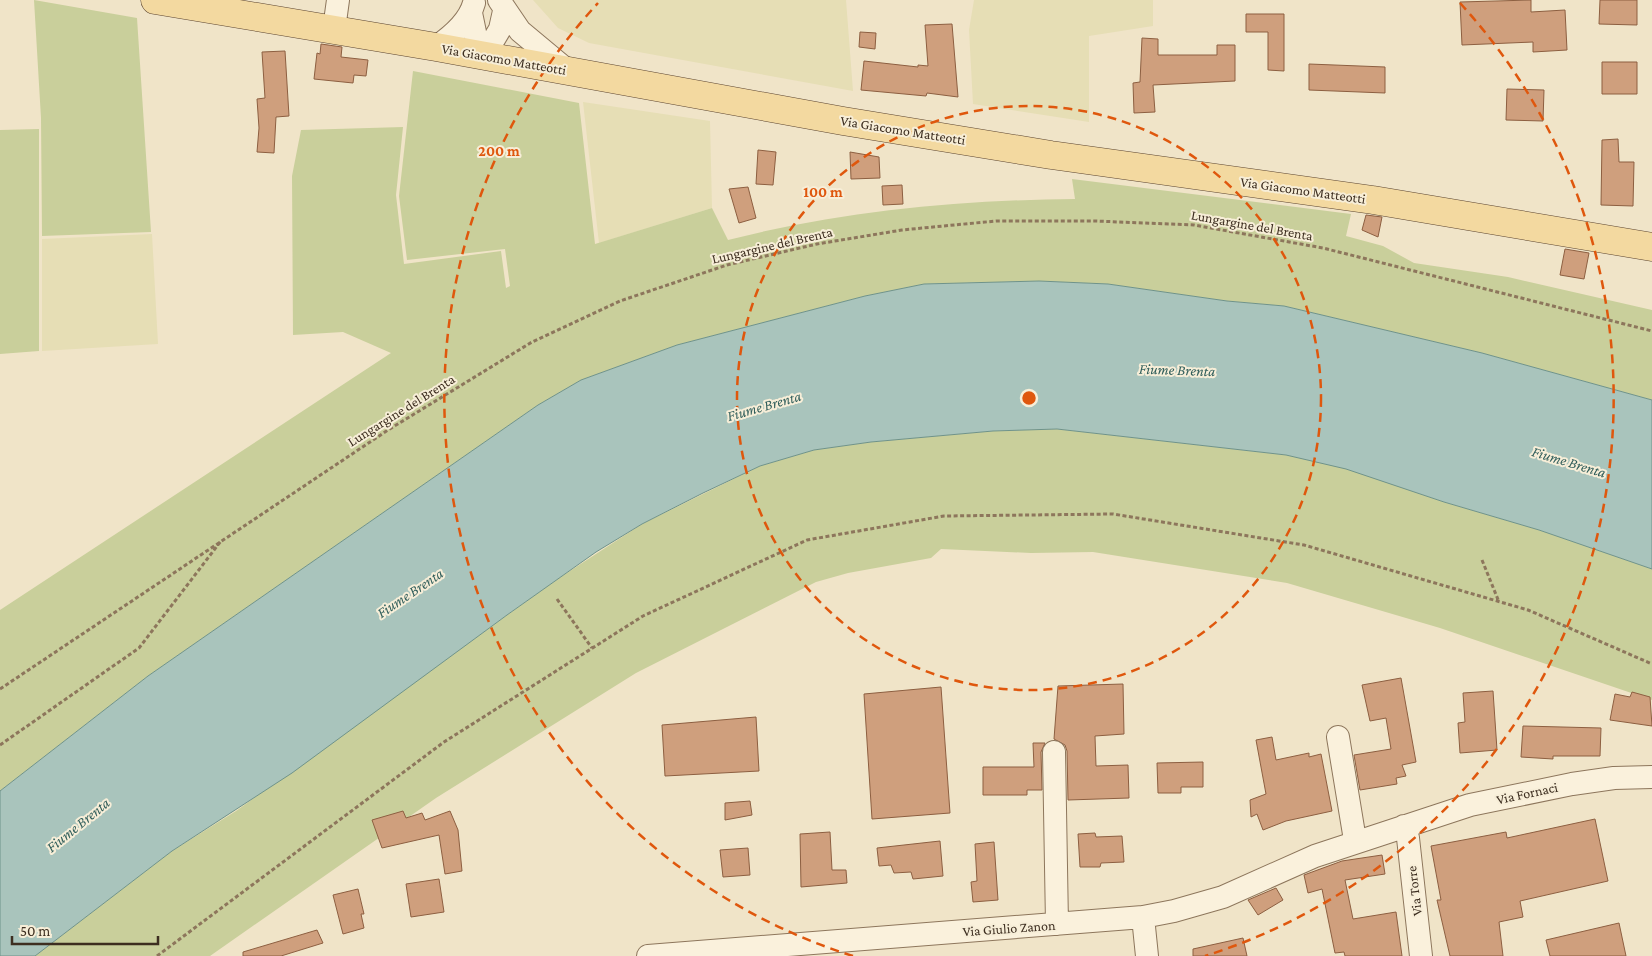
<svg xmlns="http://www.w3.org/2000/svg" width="1652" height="956" font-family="'Crimson Pro',serif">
<rect width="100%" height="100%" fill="#f0e4c8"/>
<path fill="#e6deb5" d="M 533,0 L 846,0 L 853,91 L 589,43 L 558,28 Z
M 974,0 L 1153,0 L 1153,26 L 1089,36 L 1089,122 L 973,104 L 969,30 Z
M 583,102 L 710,121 L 712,208 L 599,243 Z
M 152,234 L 158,344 L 42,351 L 42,239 Z"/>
<path fill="#c9cf9b" d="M 34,0 L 137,18 L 151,232 L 42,236 L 41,118 Z
M 413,71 L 579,103 L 595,244 L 712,208 L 728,240 C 841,211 958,200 1075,199 L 1072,179 L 1351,214 L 1346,236 L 1383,246 L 1414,263 L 1508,277 L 1652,310 L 1652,400 L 1482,353 L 1284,306 L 1227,301 L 1108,284 L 1039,281 L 924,284 L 865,296 L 677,345 L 581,380 L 538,405 L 148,676 L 0,791 L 0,610 L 391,353 L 343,332 L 293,335 L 292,176 L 301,130 L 403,127 L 396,195 L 404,264 L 501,251 L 506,288 L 510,286 L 505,249 L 407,260 L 399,196 Z
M 39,129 L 39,351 L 0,354 L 0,130 Z
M 1057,429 L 1286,455 L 1346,468 L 1444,502 L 1539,530 L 1652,569 L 1652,700 L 1440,628 L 1287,583 L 1093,552 L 1031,553 L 941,549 L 931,558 L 848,573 L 816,582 L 636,673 L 436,798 L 210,956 L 35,956 L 172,851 L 236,811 L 553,582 L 642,524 L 760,466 L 814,450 L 871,442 L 993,431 Z"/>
<path fill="#a9c4bc" stroke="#6f938a" d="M 1039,281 L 1108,284 L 1227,301 L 1284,306 L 1482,353 L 1652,400 L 1652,569 L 1539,530 L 1444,502 L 1346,469 L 1286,455 L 1057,429 L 993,431 L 871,442 L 814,450 L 760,466 L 703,493 L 642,524 L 596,552 L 507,615 L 292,773 L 172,851 L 35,956 L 0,956 L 0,791 L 148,676 L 538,405 L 581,380 L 677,345 L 865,296 L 924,284 Z"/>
<path fill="#cf9f7d" stroke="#8d5f41" d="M 1531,0 L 1531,12 L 1565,10 L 1567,50 L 1533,52 L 1533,42 L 1462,45 L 1460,2 Z
M 1600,0 L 1637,0 L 1637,25 L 1599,24 Z
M 1246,14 L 1284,14 L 1284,71 L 1268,70 L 1268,32 L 1246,32 Z
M 952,24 L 958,97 L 927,93 L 926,96 L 861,90 L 864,61 L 918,67 L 918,65 L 928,66 L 925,25 Z
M 860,32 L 876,33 L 875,49 L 859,47 Z
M 1142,38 L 1158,39 L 1158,55 L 1217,55 L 1217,45 L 1235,45 L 1235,81 L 1153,85 L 1155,112 L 1134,113 L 1133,83 L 1140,82 Z
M 321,44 L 342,47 L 341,57 L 368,60 L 366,76 L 354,75 L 353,83 L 314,79 L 317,53 L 320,54 Z
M 285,51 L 289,116 L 276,117 L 274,153 L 257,152 L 259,128 L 257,99 L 265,98 L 262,52 Z
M 1602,62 L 1637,62 L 1637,94 L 1602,94 Z
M 1309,64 L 1385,67 L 1385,93 L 1309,90 Z
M 1507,89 L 1544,90 L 1543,121 L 1506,120 Z
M 1618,139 L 1619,162 L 1634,162 L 1633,206 L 1601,205 L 1602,140 Z
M 758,150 L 776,152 L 773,185 L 756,184 Z
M 850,152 L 879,157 L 880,178 L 851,179 Z
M 902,185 L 903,204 L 883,205 L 882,186 Z
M 748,187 L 756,218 L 739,223 L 729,189 Z
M 1366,215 L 1382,217 L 1378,237 L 1362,230 Z
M 1565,249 L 1589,253 L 1584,279 L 1560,275 Z
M 1401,678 L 1416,762 L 1402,765 L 1406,776 L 1396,778 L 1397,784 L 1360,790 L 1354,755 L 1391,749 L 1386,718 L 1370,721 L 1362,685 Z
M 1123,684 L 1124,734 L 1095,736 L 1096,766 L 1128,765 L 1129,798 L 1068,800 L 1067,751 L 1065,745 L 1054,739 L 1058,686 Z
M 941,687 L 950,813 L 872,819 L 864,694 Z
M 1493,691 L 1497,750 L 1460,753 L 1458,723 L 1465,722 L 1463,693 Z
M 1632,692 L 1650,697 L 1652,726 L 1610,720 L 1615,694 L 1630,697 Z
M 756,717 L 759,771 L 665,776 L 662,725 Z
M 1523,726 L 1601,728 L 1600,756 L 1553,756 L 1553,759 L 1521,757 Z
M 1272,737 L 1276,760 L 1309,753 L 1309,757 L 1321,754 L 1332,811 L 1286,821 L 1263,830 L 1257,814 L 1251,817 L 1250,800 L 1266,794 L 1256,740 Z
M 1033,743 L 1045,743 L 1041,752 L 1042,790 L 1027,790 L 1027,795 L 983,795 L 983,767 L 1034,767 Z
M 1203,762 L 1203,787 L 1181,787 L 1181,793 L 1158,793 L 1157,763 Z
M 750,801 L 752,815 L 725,820 L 725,803 Z
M 403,811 L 406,818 L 422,813 L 425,820 L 450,811 L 458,830 L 462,871 L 445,874 L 439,835 L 382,848 L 372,820 Z
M 1595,819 L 1608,881 L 1520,901 L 1523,917 L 1499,922 L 1503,956 L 1450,956 L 1437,900 L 1441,900 L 1431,846 L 1506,832 L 1507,838 Z
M 830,832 L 832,870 L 846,870 L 847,883 L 801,887 L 800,834 Z
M 1095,833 L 1096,837 L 1122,836 L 1124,862 L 1101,863 L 1100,867 L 1080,867 L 1078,834 Z
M 940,841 L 943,876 L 913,879 L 911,872 L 894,873 L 891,865 L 879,866 L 877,848 Z
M 994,842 L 998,900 L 973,902 L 971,882 L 977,881 L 975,844 Z
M 748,848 L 750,875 L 723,877 L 720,850 Z
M 1382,855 L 1385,874 L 1345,880 L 1353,919 L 1396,912 L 1402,956 L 1345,956 L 1344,952 L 1335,953 L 1322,889 L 1308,893 L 1304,875 L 1342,861 Z
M 439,879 L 444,912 L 411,917 L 406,884 Z
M 1276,888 L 1283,900 L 1258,915 L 1248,900 Z
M 358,889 L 364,914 L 361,914 L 364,928 L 343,934 L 333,895 Z
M 1619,923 L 1626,956 L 1550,956 L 1546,940 Z
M 317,930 L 323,943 L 281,956 L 243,956 L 243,952 Z
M 1243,938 L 1247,956 L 1193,956 L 1193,949 Z"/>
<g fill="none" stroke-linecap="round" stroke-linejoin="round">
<g stroke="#8d765c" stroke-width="24">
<path id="minor" d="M 499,0 L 520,31 L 568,71
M 471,13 L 477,42 L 484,56 L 500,29 L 504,11
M 334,29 L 338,0
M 436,47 C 452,36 469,22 474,3
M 1338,737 L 1354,834 L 1357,842
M 1054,752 L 1057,924
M 1404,826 L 1408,838 L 1421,956
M 1143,917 L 1147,956
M 648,956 L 1143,917 L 1174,911 L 1223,897 L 1315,856 L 1470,805 L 1572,784 L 1614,778 L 1652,777"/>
</g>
<g stroke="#5b4430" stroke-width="29">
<path id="major" d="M 155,0 L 436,47 L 843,121 L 1051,155 L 1373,200 L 1652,247"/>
</g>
<path stroke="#8d765c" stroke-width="3" stroke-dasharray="4 2.5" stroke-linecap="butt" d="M 1482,560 L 1499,602
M 557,599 L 592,648
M 0,689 L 388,430 L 532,342 L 620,301 L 727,265 L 817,244 L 902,230 L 996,221 L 1095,221 L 1194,225 L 1323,248 L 1652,331
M 0,745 L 139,648 L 221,541
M 157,956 L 444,742 L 643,616 L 807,540 L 944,516 L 1113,514 L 1304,545 L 1528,610 L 1652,664"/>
<use href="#minor" stroke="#faf1dc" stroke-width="22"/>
<use href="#major" stroke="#f3d9a0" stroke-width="28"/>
</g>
<g fill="none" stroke="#df570d" stroke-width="2.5" stroke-dasharray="9 6">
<circle cx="1029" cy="398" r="292"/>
<path d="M853 956A585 585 0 0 1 598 3M1460 3A585 585 0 0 1 1205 956"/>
</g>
<g text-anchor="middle" stroke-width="4" stroke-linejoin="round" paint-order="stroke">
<g font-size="14" fill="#3d2e20" stroke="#f7eed8">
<text transform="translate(504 59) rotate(10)" y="5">Via Giacomo Matteotti</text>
<text transform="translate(903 130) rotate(9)" y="5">Via Giacomo Matteotti</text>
<text transform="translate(1303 190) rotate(8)" y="5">Via Giacomo Matteotti</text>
<text transform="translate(1252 225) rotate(10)" y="5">Lungargine del Brenta</text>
<text transform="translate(772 245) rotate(-13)" y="5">Lungargine del Brenta</text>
<text transform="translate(401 410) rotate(-32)" y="5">Lungargine del Brenta</text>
<text transform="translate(1527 793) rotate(-12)" y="5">Via Fornaci</text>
<text transform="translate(1414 891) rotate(-97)" y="5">Via Torre</text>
<text transform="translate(1009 928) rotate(-4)" y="5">Via Giulio Zanon</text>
</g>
<g font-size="15" font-style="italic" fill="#2f5d5a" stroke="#f7eed8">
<text transform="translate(1177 370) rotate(2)" y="5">Fiume Brenta</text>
<text transform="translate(764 406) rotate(-16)" y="5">Fiume Brenta</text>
<text transform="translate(1569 462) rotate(17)" y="5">Fiume Brenta</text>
<text transform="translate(410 593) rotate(-34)" y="5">Fiume Brenta</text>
<text transform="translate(78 825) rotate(-39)" y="5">Fiume Brenta</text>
</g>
</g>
<circle cx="1029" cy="398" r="8" fill="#df570d" stroke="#f7eed8" stroke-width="2.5"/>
<g font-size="15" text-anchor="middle" font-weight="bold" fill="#df570d" stroke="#f7eed8" stroke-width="4" stroke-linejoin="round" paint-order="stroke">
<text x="499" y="156">200 m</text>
<text x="823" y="197">100 m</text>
</g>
<path d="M12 936v8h146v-8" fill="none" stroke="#3d2e20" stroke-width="2.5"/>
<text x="20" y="936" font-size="15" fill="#3d2e20" stroke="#f7eed8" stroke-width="4" paint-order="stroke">50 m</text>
</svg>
